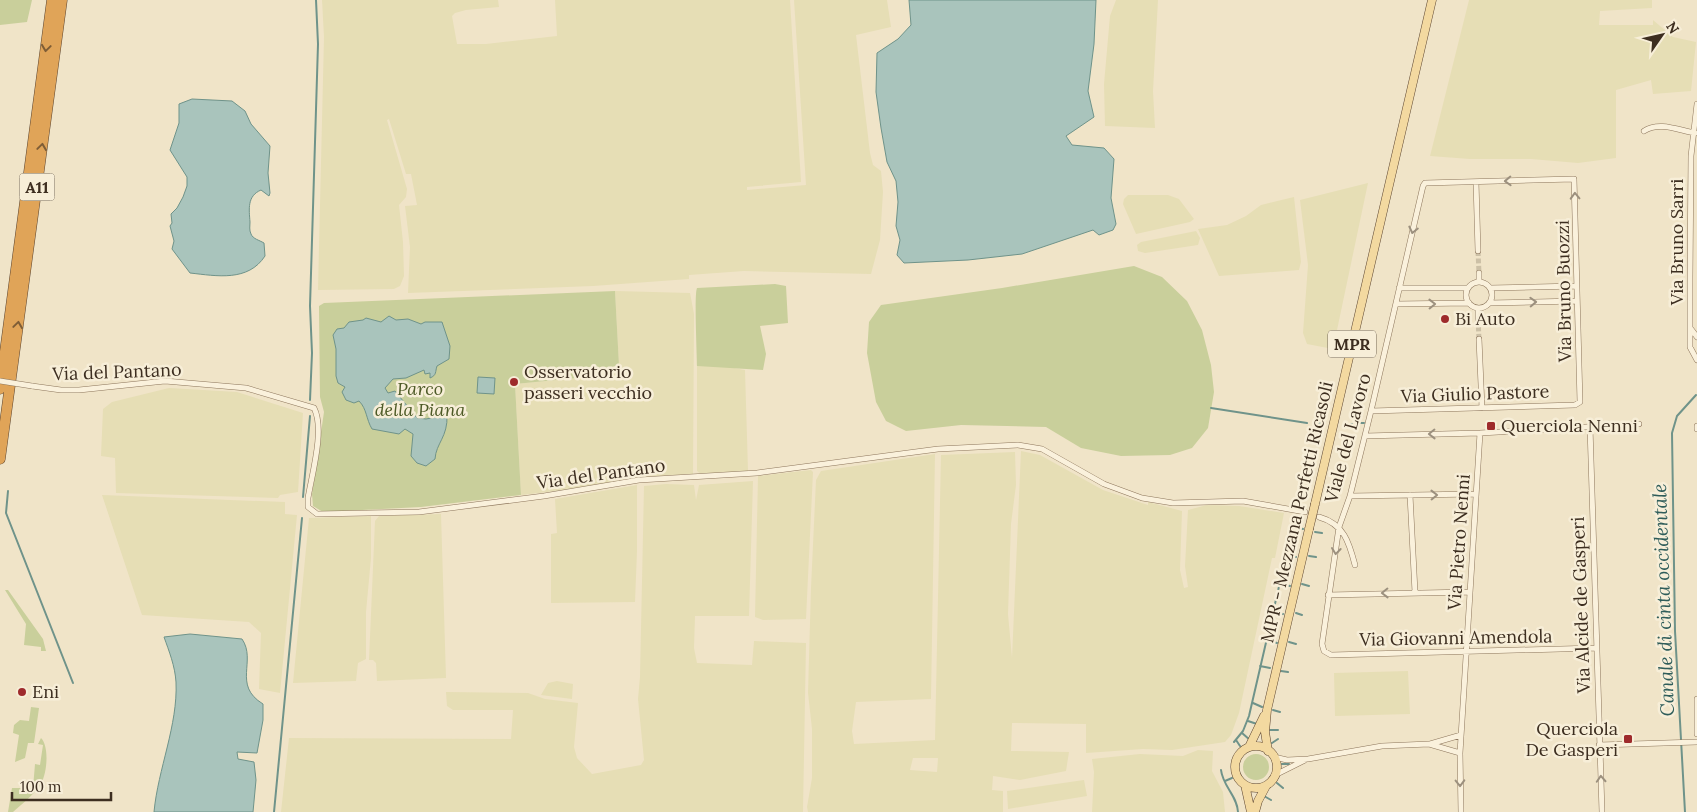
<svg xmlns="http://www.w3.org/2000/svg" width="1697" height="812" font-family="Lora,serif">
<rect width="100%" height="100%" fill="#f0e4c8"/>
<path fill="#e6deb5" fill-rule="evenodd" d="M 322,0 L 498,0 L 499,7 L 466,10 L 455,13 L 452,16 L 457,44 L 486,44 L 557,36 L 555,0 L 790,0 L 801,182 L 747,187 L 747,190 L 806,185 L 794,0 L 887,0 L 891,27 L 856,35 L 870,153 L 873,165 L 881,171 L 883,192 L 880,240 L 871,274 L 744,271 L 689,275 L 689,279 L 593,286 L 408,293 L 410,247 L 405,206 L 417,205 L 411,174 L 406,174 L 389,119 L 387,120 L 407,189 L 406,197 L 399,205 L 403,242 L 404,276 L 400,286 L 394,289 L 318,290 L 324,37 Z
M 1116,0 L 1158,0 L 1153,91 L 1155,128 L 1105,126 L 1104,84 L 1110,16 Z
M 1469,0 L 1652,0 L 1652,8 L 1600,11 L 1599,25 L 1653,25 L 1653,20 L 1673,37 L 1696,42 L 1691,91 L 1653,94 L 1651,80 L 1616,90 L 1616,158 L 1578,163 L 1531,159 L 1470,159 L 1430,156 Z
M 1368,183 L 1333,349 L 1307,344 L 1303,333 L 1308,265 L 1300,200 Z
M 1128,195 L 1168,195 L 1179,199 L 1194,219 L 1190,222 L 1136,234 L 1123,204 L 1124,199 Z
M 1294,197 L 1301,262 L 1299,270 L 1219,276 L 1198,229 L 1227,225 L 1246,216 L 1261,205 Z
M 1196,231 L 1200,238 L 1198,245 L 1145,253 L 1138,251 L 1137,245 L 1141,242 Z
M 615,291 L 690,293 L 694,314 L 693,474 L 639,477 L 582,488 L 521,495 L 515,384 L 587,377 L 594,373 L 619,365 Z
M 697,366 L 723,366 L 745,370 L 748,471 L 701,474 L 697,471 Z
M 169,388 L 237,392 L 303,413 L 298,492 L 280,495 L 278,498 L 116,493 L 115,458 L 101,456 L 103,409 L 112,402 Z
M 1021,451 L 1040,455 L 1103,490 L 1148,505 L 1148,502 L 1182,511 L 1180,570 L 1184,588 L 1188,587 L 1185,566 L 1188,510 L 1207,505 L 1239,506 L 1284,513 L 1275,558 L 1272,558 L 1239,713 L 1231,735 L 1225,742 L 1172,750 L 1143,749 L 1086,753 L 1086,724 L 1012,723 L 1011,751 L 1069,752 L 1066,771 L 1020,780 L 993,776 L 992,790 L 1003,791 L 1003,812 L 808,812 L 807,807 L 812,778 L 812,729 L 808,693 L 811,588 L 816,480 L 821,471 L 935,454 L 931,699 L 856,702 L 852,731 L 854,744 L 935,740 L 941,455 L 1015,452 L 1016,485 L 1011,524 L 1008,614 L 1012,658 ZM 913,758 L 938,758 L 937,772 L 910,770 Z
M 811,470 L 813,472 L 806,619 L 763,620 L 755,617 L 758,476 Z
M 753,481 L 749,616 L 695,616 L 694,648 L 697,663 L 752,665 L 754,641 L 806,643 L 803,812 L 281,812 L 289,738 L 511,739 L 513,710 L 453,710 L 447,706 L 446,692 L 528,693 L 545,699 L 578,703 L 574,747 L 577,758 L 592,774 L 641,765 L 644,760 L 638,699 L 640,677 L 644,486 L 666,484 L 694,485 L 696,500 L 699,485 Z
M 637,485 L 637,551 L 635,602 L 551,603 L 551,534 L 557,533 L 555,499 Z
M 102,495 L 285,502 L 285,514 L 297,515 L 280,693 L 259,689 L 261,633 L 249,622 L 142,615 Z
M 441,514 L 446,678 L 377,681 L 376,663 L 373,660 L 369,660 L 375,521 L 379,516 Z
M 371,516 L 371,558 L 366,612 L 366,659 L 358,663 L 356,681 L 293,683 L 309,518 Z
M 1408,671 L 1410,714 L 1335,716 L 1334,673 Z
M 557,681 L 573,684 L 572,699 L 541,695 L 548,683 Z
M 1198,750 L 1213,751 L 1212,771 L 1223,792 L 1225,812 L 1092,812 L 1094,772 L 1092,759 L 1140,754 L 1183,756 Z
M 1084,780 L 1087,796 L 1008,809 L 1007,791 Z"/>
<path fill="#c9cf9b" d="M 0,0 L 32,0 L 27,22 L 0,25 Z
M 1134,266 L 1162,277 L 1187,301 L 1202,330 L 1211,365 L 1214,392 L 1208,428 L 1192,448 L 1170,455 L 1121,456 L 1081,448 L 1046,427 L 961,425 L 906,431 L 886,421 L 876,402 L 867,353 L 869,322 L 881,305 L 1002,288 Z
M 775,284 L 786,286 L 788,323 L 760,326 L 766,354 L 763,370 L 697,366 C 697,353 694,295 697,288 Z
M 615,291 L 619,365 L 594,373 L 587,377 L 515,384 L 521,495 L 421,507 L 323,512 L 313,506 L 312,494 L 324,412 L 320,397 L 319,306 L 324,303 Z
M 5,590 L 8,590 L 43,639 L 46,651 L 41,651 L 41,647 L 24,645 L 26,624 Z
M 31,707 L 39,708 L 34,743 L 28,743 L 25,758 L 15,762 L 19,735 L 13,733 L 14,725 L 20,720 L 29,721 Z
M 41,738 C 50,747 47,777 39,787 C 32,796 22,804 13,812 L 8,812 L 12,788 L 33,788 L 35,764 L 40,765 L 43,745 L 38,744 Z
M1243 767a13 13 0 1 1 26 0a13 13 0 1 1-26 0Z"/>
<path fill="#a9c4bc" stroke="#6f938a" d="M 909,0 L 1096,0 L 1094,44 L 1088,91 L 1094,117 L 1066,136 L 1072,145 L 1104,148 L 1114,159 L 1111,198 L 1116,224 L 1113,230 L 1099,235 L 1093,230 L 1022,254 L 968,260 L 904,263 L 897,255 L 900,240 L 896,226 L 898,202 L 896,181 L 887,162 L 881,128 L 876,92 L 877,53 L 898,39 L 911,25 Z
M 192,99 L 232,101 L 245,111 L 251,124 L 270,146 L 268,173 L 270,193 L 269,196 L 261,190 C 247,196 249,209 250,222 C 250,226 249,230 251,234 C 253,239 259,240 264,243 L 265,256 C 248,282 217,276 190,273 L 172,249 L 174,241 L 170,226 L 172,223 L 171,214 L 177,208 L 183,197 L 187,186 L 187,177 L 170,150 L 179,123 L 179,104 Z
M 389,316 L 396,320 L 408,319 L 421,324 L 425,322 L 442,322 L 450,346 L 449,359 L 437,366 C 435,372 437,375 430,378 L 430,373 L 425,374 L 424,370 L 406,378 L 393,379 L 385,388 L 388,393 L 395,391 L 417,418 L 426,419 L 447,415 C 448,437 436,443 435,459 L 426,466 L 417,463 L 411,456 L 413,434 L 405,429 L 399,434 L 372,429 C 366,419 367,409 359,401 L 354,403 L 346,400 L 342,392 L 345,387 L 338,383 L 336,376 L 336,349 L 333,335 L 337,329 L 344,328 L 349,322 L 363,320 L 366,318 L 381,322 Z
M 478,377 L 495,378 L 494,394 L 477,393 Z
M 190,634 L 242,639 C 257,661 232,685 263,704 L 263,720 L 257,753 L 237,752 L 238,759 L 254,762 L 256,780 L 253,812 L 154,812 C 158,769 178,725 176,682 C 175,666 169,651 164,637 Z"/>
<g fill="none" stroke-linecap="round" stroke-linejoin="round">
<path stroke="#6f938a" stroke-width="2" d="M 310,400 L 312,353 L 310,306 L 318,44 L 316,0
M 1211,408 L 1307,423
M 1313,423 L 1323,423
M 1358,423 L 1364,423
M 1345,424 L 1352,424
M 8,491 L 6,513 L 73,683
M 303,497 L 310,416
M 1315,532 L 1322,533
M 1287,555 L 1296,557
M 1309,556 L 1316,557
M 1278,583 L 1290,586
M 1302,584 L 1309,586
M 1273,612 L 1283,614
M 1296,613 L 1302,615
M 1267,640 L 1277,643
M 1289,642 L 1296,644
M 1260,666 L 1270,668
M 1281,671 L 1288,672
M 1253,703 L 1262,707
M 1273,710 L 1280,712
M 1248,721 L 1257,724
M 1270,730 L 1278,730
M 1242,733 L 1250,740
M 1236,740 L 1240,746
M 1234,742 L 1243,731 L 1249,716 L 1293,526 L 1303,529
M 1272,743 L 1278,739
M 1282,764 L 1289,764
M 1221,770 C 1223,787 1237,795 1238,812
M 1225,781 L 1232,778
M 1277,783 L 1283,788
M 1264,796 L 1271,800
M 274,812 L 302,518
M 1685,812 L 1675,631 L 1672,433 L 1677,416 L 1696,395"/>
<path stroke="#ccc0a6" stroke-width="5" stroke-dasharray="5 2.5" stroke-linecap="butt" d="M 1478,251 L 1479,273
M 1478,319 L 1479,339"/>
<g stroke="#8d765c" stroke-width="6">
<path id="street" d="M 1697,104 L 1691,156 L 1690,278 L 1690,347 L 1697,360
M 1644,131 C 1659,121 1678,130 1695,133
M 1476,182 L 1478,251
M 1479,273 L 1479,282
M1466 295a13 13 0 1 1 26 0a13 13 0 1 1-26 0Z
M 1399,288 L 1468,288
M 1490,288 L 1577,286
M 1489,303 L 1577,301
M 1396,304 L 1469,303
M 1478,308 L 1478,319
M 1691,329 L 1697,337
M 1479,339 L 1482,408
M 32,386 L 61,390 L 79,390 L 165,381 L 246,388 L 314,408 C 325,429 312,474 308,498 L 308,507 L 317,514 L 419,512 L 544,496 L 639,480 L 757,473 L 938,449 L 1018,445 L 1042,449 L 1104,484 L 1142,498 L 1173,503 L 1243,501 L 1305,512
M 1371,411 L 1575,405 L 1580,402 L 1574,179 L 1425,183 L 1423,186 L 1371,411 L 1350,496 L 1339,527 L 1322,644 L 1324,651 L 1331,655 L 1597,648
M 1697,426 L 1697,429
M 1590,427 L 1602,812
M 1365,436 L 1480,433 L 1639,424
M 1410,495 L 1415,592
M 1350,496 L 1476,494
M 1319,517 C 1344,524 1349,542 1355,565
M 1328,595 L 1469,592
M 1697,699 L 1697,734
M 1430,744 L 1461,735
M 1599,745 L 1697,742
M 1274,757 L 1287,760 L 1308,759 L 1382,746 L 1429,744 L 1460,753
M 1275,775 L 1305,760
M 1461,812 L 1460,753 L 1480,433"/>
</g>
<g stroke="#5b4430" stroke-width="9">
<path id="primary" d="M 1315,504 L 1432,0
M1235 767a21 21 0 1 1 42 0a21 21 0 1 1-42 0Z
M 1249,747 L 1264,716
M 1268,751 L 1265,732 L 1267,710 L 1309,529
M 1245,785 L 1251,812
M 1255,812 L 1258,801 L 1266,786"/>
</g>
<g stroke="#5b4430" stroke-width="11">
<path id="highway" d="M 0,389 L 52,0
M 0,459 L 62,0"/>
</g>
<use href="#street" stroke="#faf1dc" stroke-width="5"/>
<use href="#primary" stroke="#f3d9a0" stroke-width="8"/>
<use href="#highway" stroke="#e0a458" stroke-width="10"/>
<g stroke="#8d765c" stroke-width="6" stroke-linecap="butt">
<path id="street-bridge" d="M 0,381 L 32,386"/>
</g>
<g stroke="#5b4430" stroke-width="9" stroke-linecap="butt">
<path id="primary-bridge" d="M 1309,529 L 1315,504"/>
</g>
<use href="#street-bridge" stroke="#faf1dc" stroke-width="5"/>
<use href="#primary-bridge" stroke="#f3d9a0" stroke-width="8"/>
</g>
<defs><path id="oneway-chevron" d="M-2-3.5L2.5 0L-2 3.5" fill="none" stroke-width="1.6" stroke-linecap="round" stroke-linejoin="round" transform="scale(1.25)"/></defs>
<g stroke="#7e5d36">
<use href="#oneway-chevron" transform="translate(46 48) rotate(98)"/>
<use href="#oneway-chevron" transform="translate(42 147) rotate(-82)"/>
<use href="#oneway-chevron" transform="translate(18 325) rotate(-82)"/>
</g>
<g stroke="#9c907e">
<use href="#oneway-chevron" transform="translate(1508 181) rotate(178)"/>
<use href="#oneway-chevron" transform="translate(1575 196) rotate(-92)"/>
<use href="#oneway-chevron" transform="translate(1413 230) rotate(103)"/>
<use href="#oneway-chevron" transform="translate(1533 302) rotate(-2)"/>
<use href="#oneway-chevron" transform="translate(1432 304) rotate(-1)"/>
<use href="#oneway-chevron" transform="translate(1432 434) rotate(179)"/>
<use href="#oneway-chevron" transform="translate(1434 495) rotate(-1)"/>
<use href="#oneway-chevron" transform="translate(1336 551) rotate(97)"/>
<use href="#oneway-chevron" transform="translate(1385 593) rotate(179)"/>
<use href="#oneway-chevron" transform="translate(1601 779) rotate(-93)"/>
<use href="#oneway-chevron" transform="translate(1460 783) rotate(89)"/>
</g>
<g fill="#9e2a2b" stroke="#f7eed8" stroke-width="2">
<circle cx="1445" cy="319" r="5"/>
<circle cx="514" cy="382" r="5"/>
<rect x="1486" y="421" width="10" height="10" rx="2.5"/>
<circle cx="22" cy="692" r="5"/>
<rect x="1623" y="734" width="10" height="10" rx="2.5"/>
</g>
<g text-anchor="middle" stroke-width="5" stroke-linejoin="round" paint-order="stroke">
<g fill="#f7eed8" stroke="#756857" stroke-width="1">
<rect x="19.5" y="173.5" width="35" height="27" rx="4"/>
<rect x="1328" y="330.5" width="48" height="27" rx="4"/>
</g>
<g font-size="16" font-weight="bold" fill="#3d2e20">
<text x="37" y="193">A11</text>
<text x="1352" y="350">MPR</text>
</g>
<g font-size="18" fill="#3d2e20" stroke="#f7eed8">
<text transform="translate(1677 242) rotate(-90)" y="6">Via Bruno Sarri</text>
<text transform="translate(1564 291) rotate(-91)" y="6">Via Bruno Buozzi</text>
<text transform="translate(117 372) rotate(-2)" y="6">Via del Pantano</text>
<text transform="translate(1475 394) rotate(-2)" y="6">Via Giulio Pastore</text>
<text transform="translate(1348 438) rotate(-75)" y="6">Viale del Lavoro</text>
<text transform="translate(601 474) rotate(-8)" y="6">Via del Pantano</text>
<text transform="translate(1297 512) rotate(-77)" y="6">MPR - Mezzana Perfetti Ricasoli</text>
<text transform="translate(1459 542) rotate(-86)" y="6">Via Pietro Nenni</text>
<text transform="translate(1581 605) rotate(-92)" y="6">Via Alcide de Gasperi</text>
<text transform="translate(1456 638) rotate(-1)" y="6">Via Giovanni Amendola</text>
</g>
<g font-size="18" fill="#3d2e20" stroke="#f7eed8" text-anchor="start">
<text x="1455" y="325">Bi Auto</text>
<text x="524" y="378">Osservatorio<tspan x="524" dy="21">passeri vecchio</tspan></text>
<text x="1501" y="432">Querciola Nenni</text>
<text x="32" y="698">Eni</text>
<text x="1618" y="735" text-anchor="end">Querciola<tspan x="1618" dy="21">De Gasperi</tspan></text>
</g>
<g font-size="18" font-style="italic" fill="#4d5a26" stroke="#f7eed8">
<text x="420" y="395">Parco<tspan x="420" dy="21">della Piana</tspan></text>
</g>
<g font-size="19" font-style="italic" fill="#2f5d5a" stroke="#f7eed8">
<text transform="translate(1663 600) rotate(-92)" y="7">Canale di cinta occidentale</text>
</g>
</g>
<g transform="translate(1662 35) rotate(56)" stroke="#f7eed8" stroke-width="4" paint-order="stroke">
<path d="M0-4L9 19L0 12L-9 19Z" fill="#3d2e20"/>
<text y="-8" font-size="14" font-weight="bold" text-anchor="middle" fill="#3d2e20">N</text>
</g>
<path d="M12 792v8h99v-8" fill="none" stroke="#3d2e20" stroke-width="2.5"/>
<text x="20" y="792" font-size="15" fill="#3d2e20" stroke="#f7eed8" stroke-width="4" paint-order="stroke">100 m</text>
</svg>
